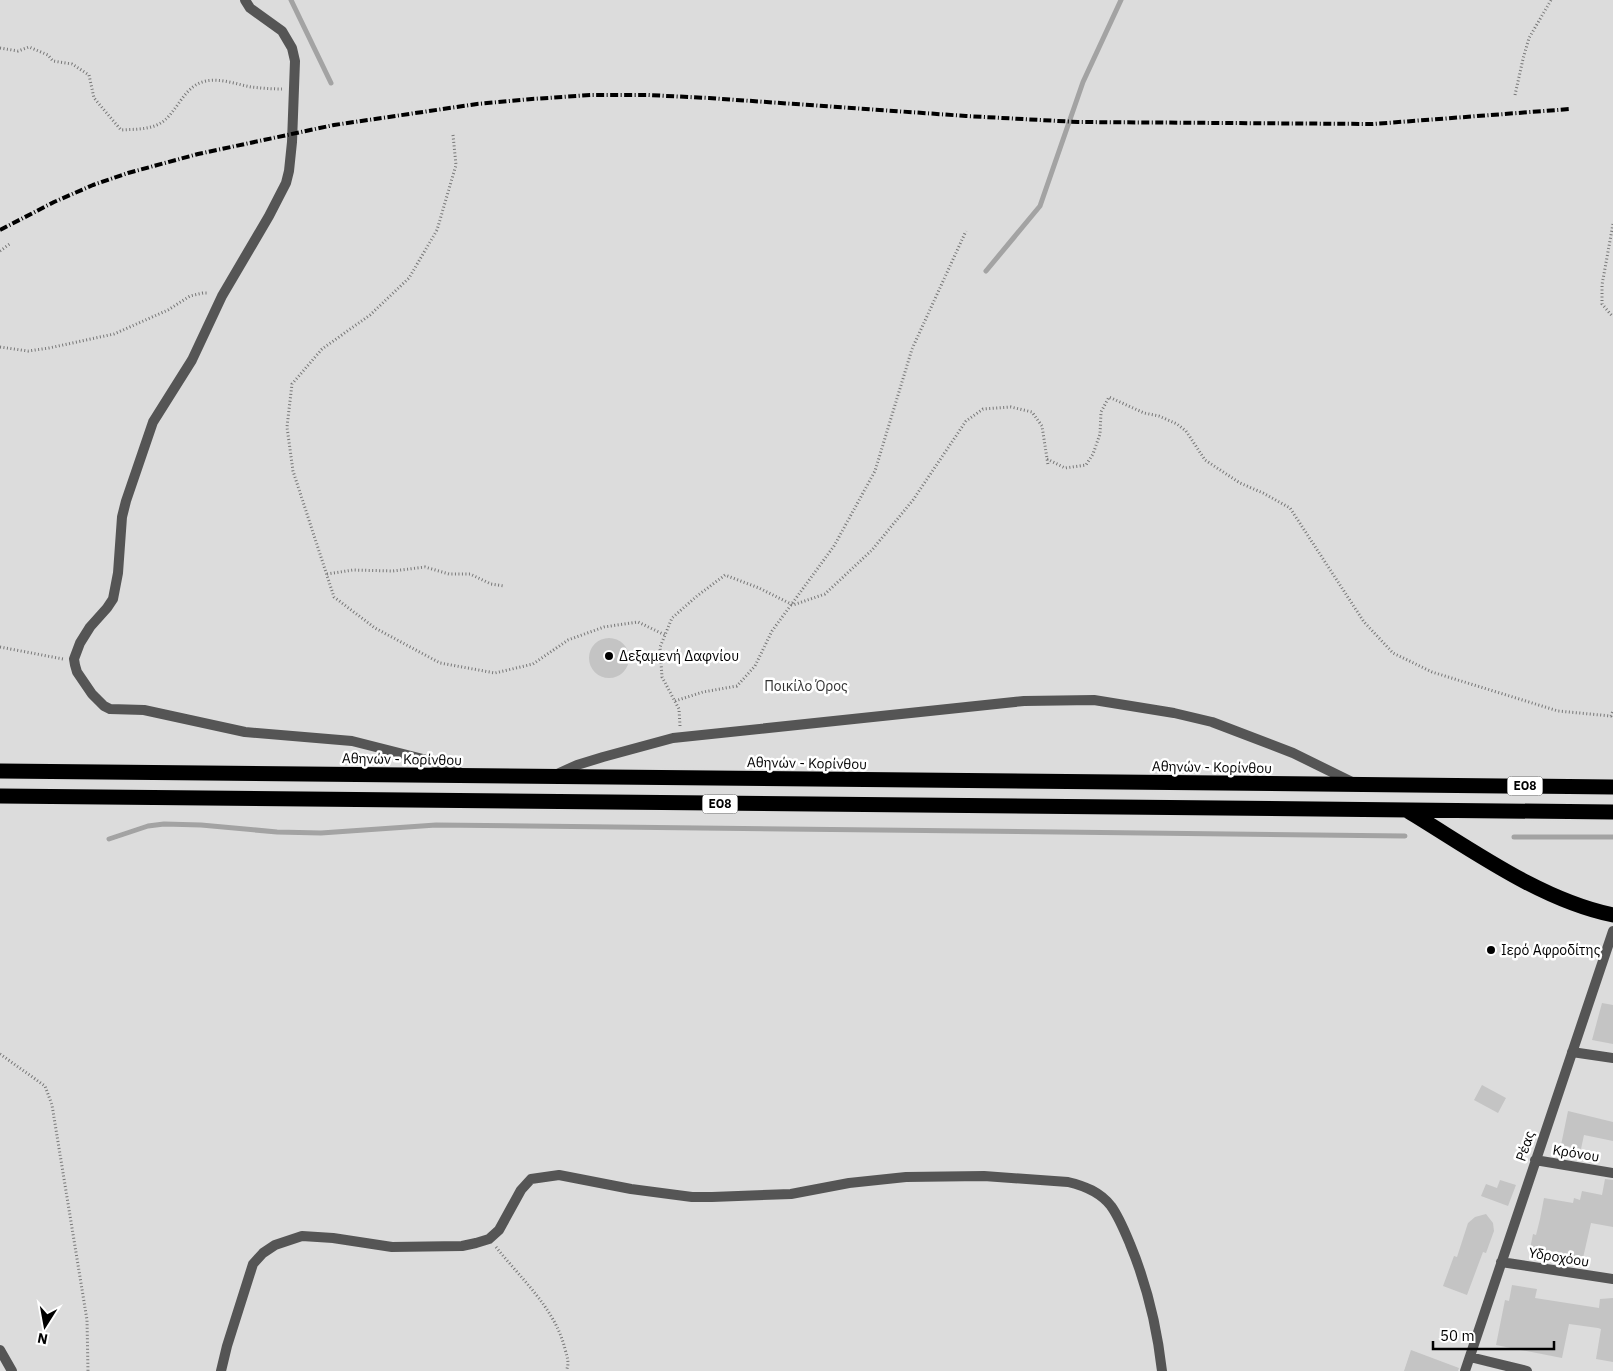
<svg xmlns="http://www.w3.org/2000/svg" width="1613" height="1371" font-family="'IBM Plex Sans',sans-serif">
<rect width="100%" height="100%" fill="#fff"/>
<path fill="#dcdcdc" d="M 0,0 L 1613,0 L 1613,1371 L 0,1371 Z"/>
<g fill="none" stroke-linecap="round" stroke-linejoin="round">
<path stroke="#a3a3a3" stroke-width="5" d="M 291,0 L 331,83
M 986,271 L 1040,206 L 1083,82 L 1121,0
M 1514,837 L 1613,837
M 109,839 L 148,826 L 164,824 L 201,825 L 277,832 L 321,833 L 436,825 L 1405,836"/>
</g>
<path fill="#c4c4c4" d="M589 658a20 20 0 1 1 40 0a20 20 0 1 1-40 0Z
M 1602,1003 L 1613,1005 L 1613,1044 L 1592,1040 Z
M 1482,1085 L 1506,1098 L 1498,1113 L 1474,1100 Z
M 1568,1111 L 1613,1122 L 1613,1141 L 1584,1135 L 1581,1149 L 1561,1145 Z
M 1605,1179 L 1613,1180 L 1613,1227 L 1591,1223 L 1583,1258 L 1552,1251 L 1551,1253 L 1530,1249 L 1533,1234 L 1536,1235 L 1540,1219 L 1544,1198 L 1573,1203 L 1574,1198 L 1580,1200 L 1582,1191 L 1602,1195 Z
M 1500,1180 L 1516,1185 L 1508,1206 L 1481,1196 L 1486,1184 L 1497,1188 Z
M 1486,1214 L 1493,1223 L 1494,1231 L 1486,1253 L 1483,1252 L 1467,1295 L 1443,1286 L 1454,1256 L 1457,1257 L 1468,1223 L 1475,1217 Z
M 1512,1285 L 1537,1289 L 1535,1298 L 1599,1308 L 1600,1299 L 1613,1298 L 1613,1362 L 1596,1359 L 1601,1329 L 1598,1328 L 1569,1324 L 1562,1358 L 1496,1345 L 1505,1300 L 1509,1301 Z
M 1411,1350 L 1459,1368 L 1458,1371 L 1404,1371 Z"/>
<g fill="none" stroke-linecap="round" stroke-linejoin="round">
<g stroke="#dbdbdb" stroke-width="18">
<path id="highway" d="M 0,771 L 1613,787
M 0,796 L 1613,812
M 1408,811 C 1471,849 1540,900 1613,915"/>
</g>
<path stroke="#777" stroke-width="3" stroke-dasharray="1 2.5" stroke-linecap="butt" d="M 0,48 L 18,51 L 29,47 L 48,55 L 53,61 L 72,64 L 89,75 L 94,98 L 121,130 C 134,129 147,130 159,124 C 177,115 182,86 206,81 C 220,78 236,84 251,87 C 261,88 271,89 282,89
M 1515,95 L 1523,59 L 1529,38 L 1551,0
M 453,135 L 456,165 L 437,230 L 409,278 L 370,315 L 322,349 L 292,384 L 287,427 L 293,471 L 334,597 L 375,628 L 440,663 L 495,673 L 533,664 L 568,640 L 604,627 L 638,622 L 665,635
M 1613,224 L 1602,285 L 1602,304 L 1613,317
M 0,251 L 11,243
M 0,347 L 28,351 L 49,348 L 114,334 L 168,310 L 190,296 L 203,293 L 209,293
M 1047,459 L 1065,468 L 1086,465 L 1093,454 L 1100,434 L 1101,412 L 1109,397 L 1144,413 L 1159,416 L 1177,424 L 1186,431 L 1205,460 L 1240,483 L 1263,493 L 1290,508 L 1364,622 L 1393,653 L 1432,672 L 1558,711 L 1611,716 L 1613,711
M 327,574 L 353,570 L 393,571 L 425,567 L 449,574 L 470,574 L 491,584 L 504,586
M 0,647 L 63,659
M 675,701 L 703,692 L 737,686 L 755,666 L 772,631 L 834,546 L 875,471 L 912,349 L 966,231
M 680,726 L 679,709 L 662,677 L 660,647 L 672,618 L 697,596 L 725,575 L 759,588 L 793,605 L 825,594 L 872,550 L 913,500 L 966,421 L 983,409 L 1011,407 L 1032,412 L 1042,426 L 1048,465
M 0,1054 L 45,1086 L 52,1105 L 87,1320 L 88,1371
M 496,1247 C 521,1279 555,1308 565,1349 C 567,1357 570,1363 566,1371"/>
<path stroke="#555" stroke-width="10" d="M 245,0 L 250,8 L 282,31 L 292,48 L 295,61 L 292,142 L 289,171 L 286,183 L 269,216 L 222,296 L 192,360 L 153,422 L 126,501 L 122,517 L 118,573 L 113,599 L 107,608 L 90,627 L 80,643 L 74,659 L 75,665 L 77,672 L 92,694 L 104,706 L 110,709 L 144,710 L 245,732 L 352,741 L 423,759 L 459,772
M 557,774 L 577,765 L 603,757 L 673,738 L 1024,701 L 1094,700 L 1174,713 L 1212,722 L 1293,753 L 1352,782
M 1572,1052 L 1613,1058
M 1535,1160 L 1613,1173
M 1501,1262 L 1613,1279
M 0,1350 L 12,1371
M 1470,1357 L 1527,1371
M 221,1371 L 227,1346 L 253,1264 L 263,1253 L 275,1245 L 302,1236 L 333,1238 L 392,1247 L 462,1246 L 476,1243 L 489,1239 L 499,1230 L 521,1190 L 531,1179 L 559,1175 L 631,1189 L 692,1197 L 712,1197 L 791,1194 L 849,1183 L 906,1177 L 984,1176 L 1068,1182 C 1085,1186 1100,1192 1111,1206 C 1119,1217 1125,1232 1130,1244 C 1147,1285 1157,1327 1162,1371
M 1465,1371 L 1613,931"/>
<use href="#highway" stroke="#000" stroke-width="15"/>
<path stroke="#000" stroke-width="4" stroke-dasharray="8 2.5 1 2.5" stroke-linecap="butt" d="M 0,230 L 54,202 L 93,185 L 128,173 L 198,154 L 334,125 L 477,104 L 532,99 L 591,95 L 648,95 L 709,98 L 966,116 L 1078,122 L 1373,124 L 1570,109"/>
</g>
<g fill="#000" stroke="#fff" stroke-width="2">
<circle cx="609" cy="656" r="5"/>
<circle cx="1491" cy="950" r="5"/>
</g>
<g text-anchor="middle" stroke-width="5" stroke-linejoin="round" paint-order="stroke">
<g fill="#fff" stroke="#4c4c4c" stroke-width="1">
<rect x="1507.5" y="776.5" width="35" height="19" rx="4"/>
<rect x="702.5" y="794.5" width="35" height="19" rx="4"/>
</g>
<g font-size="12" font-weight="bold" fill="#000">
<text x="1525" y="790">ΕΟ8</text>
<text x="720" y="808">ΕΟ8</text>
</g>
<g font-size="14" fill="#000" stroke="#fff" text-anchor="start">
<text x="619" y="661">Δεξαμενή Δαφνίου</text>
<text x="1501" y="955">Ιερό Αφροδίτης</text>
</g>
<g font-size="14" fill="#333" stroke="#fff">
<text x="806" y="691">Ποικίλο Όρος</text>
</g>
<g font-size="14" fill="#000" stroke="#fff">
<text transform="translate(402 759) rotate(1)" y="5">Αθηνών - Κορίνθου</text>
<text transform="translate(807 763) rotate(1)" y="5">Αθηνών - Κορίνθου</text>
<text transform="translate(1212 767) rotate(1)" y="5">Αθηνών - Κορίνθου</text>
<text transform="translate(1525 1146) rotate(-71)" y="5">Ρέας</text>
<text transform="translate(1576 1153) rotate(9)" y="5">Κρόνου</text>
<text transform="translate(1559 1257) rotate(9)" y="5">Υδροχόου</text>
</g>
</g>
<g transform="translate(45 1326) rotate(191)" stroke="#ffffff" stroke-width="4" paint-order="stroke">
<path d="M0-4L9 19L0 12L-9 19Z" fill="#000000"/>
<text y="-8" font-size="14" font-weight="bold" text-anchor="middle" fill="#000000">N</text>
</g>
<path d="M1433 1341v8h121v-8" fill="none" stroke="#000000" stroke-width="2.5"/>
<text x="1440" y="1341" font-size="15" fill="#000000" stroke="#ffffff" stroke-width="4" paint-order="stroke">50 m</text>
</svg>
